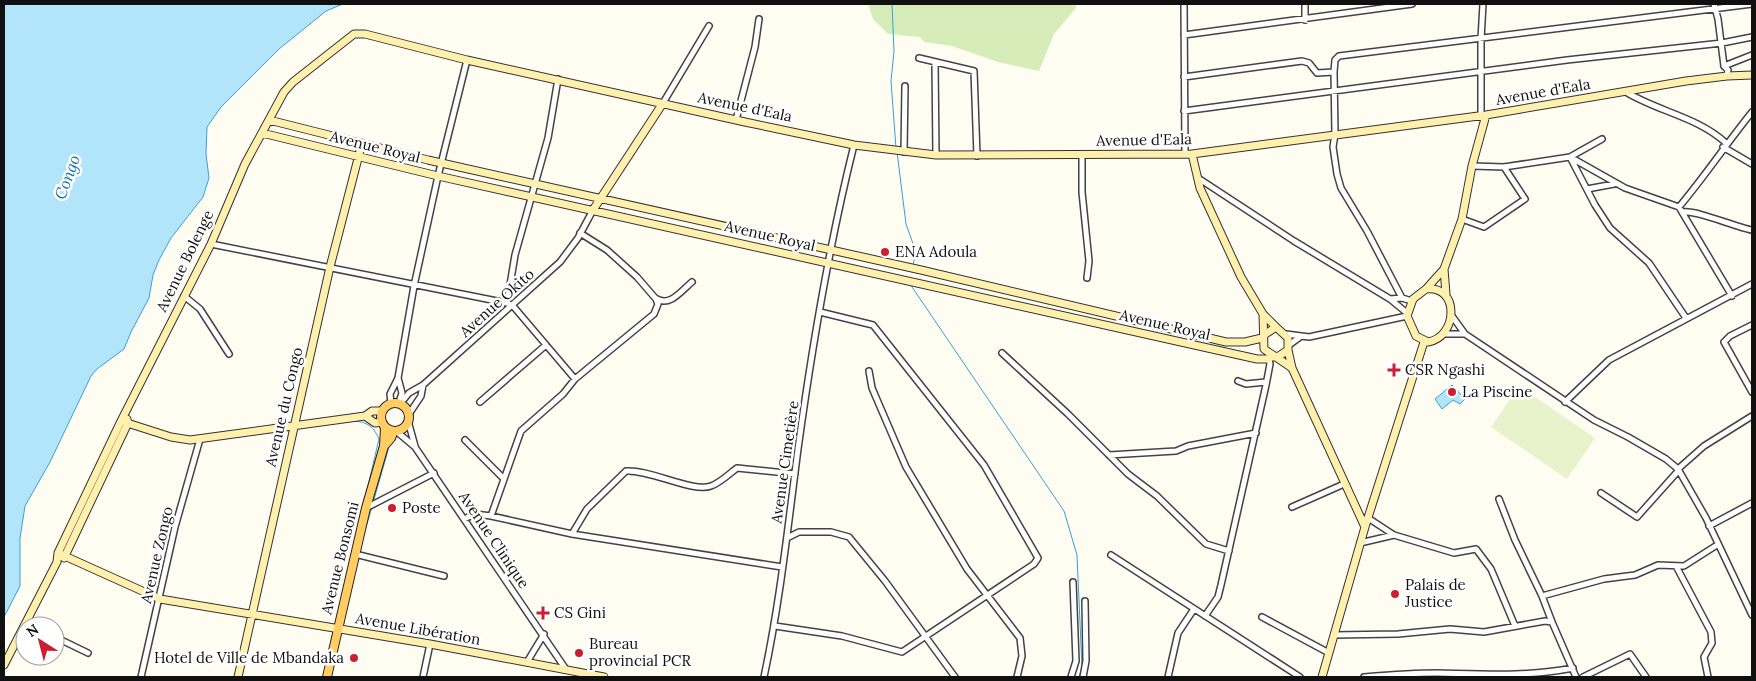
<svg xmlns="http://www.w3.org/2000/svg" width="1756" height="681" font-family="Lora,serif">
<rect width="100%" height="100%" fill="#fffcf2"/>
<path fill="#d7edb9" d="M 868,4 L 1075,4 L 1076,8 L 1054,34 L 1039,71 L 998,62 L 952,46 L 924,42 L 920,37 L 888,34 L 873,19 Z"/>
<path fill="#e8f3cb" d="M 1519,386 L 1595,438 L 1567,479 L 1491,427 Z"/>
<path fill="#b3e5fa" stroke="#36a1d5" d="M 4,4 L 343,4 L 326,11 L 279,49 L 221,107 L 207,127 L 206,154 L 209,178 L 203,197 L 171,238 L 159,260 L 153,275 L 149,298 L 131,332 L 124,349 L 97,369 L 91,376 L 50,462 L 25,506 L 20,538 L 20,586 L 4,617 Z
M 1452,385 L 1465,399 L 1460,404 L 1453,400 L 1442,409 L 1435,399 Z"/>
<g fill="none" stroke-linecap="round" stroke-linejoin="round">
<path stroke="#36a1d5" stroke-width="1" d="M 892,4 L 894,51 L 891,81 L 896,148
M 897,152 L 906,224 L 916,252 L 913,265
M 910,284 L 1064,511 L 1077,555 L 1082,668 L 1079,677
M 222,439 L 290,430
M 373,503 L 389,447
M 364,534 L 372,507
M 335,626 L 379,439 C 373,425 365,421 351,421
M 343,627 L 347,606
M 336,653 L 341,633
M 328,655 L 333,632"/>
<g stroke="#434343" stroke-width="8">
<path id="street" d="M 1184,4 L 1185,154
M 1305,4 L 1305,20
M 1714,4 L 1718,19 L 1724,66
M 1184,35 L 1412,4
M 919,58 L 974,71 L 977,156
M 935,63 L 936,155
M 1334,72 L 1335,134 L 1333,147 L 1337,174 L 1341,188 L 1367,231 L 1402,298
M 1727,76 L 1728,70 L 1724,66 L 1752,55
M 1184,77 L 1302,61 L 1309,63 L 1317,73 L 1334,72 L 1335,60 L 1339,56 L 1752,4
M 1626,92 C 1659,112 1698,117 1726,143
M 663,103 L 709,26
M 1184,111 L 1567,60 L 1722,43 L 1752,37
M 1481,115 L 1481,39 L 1483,4
M 736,120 L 755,47 L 759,19
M 1602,139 L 1570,157 L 1595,205 L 1610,228 L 1649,263 L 1686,318
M 1723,147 L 1752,164
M 904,152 L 905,86
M 1082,155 L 1082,192 L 1089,261 L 1087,278
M 1472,166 L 1504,167 L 1570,157 L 1625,188 L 1679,207 L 1732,296
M 1198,178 L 1294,241 L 1390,299 L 1407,313
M 1587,189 L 1614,184
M 1679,207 C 1705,176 1727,143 1752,112
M 1683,212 C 1697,210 1735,227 1752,230
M 1462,219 L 1484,227 L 1525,199 L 1504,167
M 211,244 L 507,303 L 513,306 L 575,379
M 184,296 L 200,309 L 229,354
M 657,299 C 670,307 682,290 692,282
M 1390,299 L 1402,298 L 1412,301
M 507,303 L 515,255 L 548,138 L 558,79
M 1452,316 L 1465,334 L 1594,420 L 1628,437 L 1666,459 L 1678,469 L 1706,518 L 1752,615
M 1752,325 L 1730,336 L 1724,342 L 1752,392
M 1286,334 L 1309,337 L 1407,316
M 1443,334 L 1465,334
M 1289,345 L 1300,337
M 1002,353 L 1068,414 L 1128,474 L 1157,496 L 1206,544 L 1229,551
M 869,371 L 872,388 L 906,467 L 967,569 L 1020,638 L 1022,656 L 1017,677
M 398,378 L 402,393 L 400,399
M 1238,381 L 1246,384 L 1266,382
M 480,402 L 546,345
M 1565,402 L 1609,360 L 1752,284
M 391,404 L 390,394 L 398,378 L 414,286 L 438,176 L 467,60
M 400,404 L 409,393 L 423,385 L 560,262 L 578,238 L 593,210
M 409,414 L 421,396 L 423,385
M 408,421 L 415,446
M 396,431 L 415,447 L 565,668
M 465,440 L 504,479
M 1109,455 L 1176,451 L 1188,446 L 1256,433
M 1678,469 L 1704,446 L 1752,416
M 1601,493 L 1637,517 L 1679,470
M 1499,499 L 1515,540 L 1542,596
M 1292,507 L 1344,484
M 366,508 L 434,473
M 491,516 L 521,431 L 563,394 L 575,379 L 654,314 L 658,304 L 656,299 L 637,277 L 607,250 L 580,233
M 1368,518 L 1394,535 L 1454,553 L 1476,549 L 1491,569 L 1515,626
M 464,519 L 475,514 L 491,516 L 572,534 L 782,567
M 1709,526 L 1752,503
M 572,534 L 587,509 L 626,471 C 649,469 693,493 711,486 C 720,483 729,474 737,468 L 795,474
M 787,538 L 799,532 L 831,532 L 849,537 L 885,581 L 955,677
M 1360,543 L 1394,535
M 355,554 L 444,576
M 1111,555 L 1300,677
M 1676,566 L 1711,632 L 1712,643 L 1704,657 L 1708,677
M 1205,616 L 1218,597 L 1221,585 L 1266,385 L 1270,364 L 1269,359
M 1262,617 L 1329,653
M 1552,622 L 1542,596 L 1604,579 L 1635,575 L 1658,565 L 1684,566 L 1717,545
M 775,626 L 842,636 L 902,652 L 1034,564 L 1038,558 L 984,465 L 873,325 L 820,312
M 1334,635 L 1398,634 L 1450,629 L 1484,632 L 1545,621 L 1552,622 L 1576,677
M 55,637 L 88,653
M 527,662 L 544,634
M 141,677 L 175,527 L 200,439
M 423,677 L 430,644
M 764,677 C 780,602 788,526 798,449 C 812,347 829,245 854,145
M 1071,677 L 1076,661 L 1073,582
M 1083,677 L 1086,661 L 1085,601
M 1168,677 L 1178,633 L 1194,609
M 1364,677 C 1388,675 1413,673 1437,673 C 1483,674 1528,677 1573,668
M 1583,677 L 1630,654 L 1646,677"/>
</g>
<g stroke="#323232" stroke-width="9">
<path id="secondary" d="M 269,120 L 428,160 L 921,270 L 1226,342 L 1245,342 L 1262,338
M 262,133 L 438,176 L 1257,359 L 1269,359 L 1271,356
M 1192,154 L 1200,188 L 1241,277 L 1263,314 L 1276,327
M 593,210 L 663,103
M 1426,289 C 1460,285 1458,337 1428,342 L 1416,336 L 1407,316 L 1413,299 Z
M 1426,289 L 1444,269
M 1446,294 L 1444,269 L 1462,219 L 1472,166 L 1486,115
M 1263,314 L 1264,349 L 1292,368
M 1264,335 L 1276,327 L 1288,338 L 1288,350 L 1279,356 L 1273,357
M 1288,350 L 1292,368 L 1365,527
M 365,416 L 375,423 L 382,422
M 121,421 L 171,437 L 190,440 L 365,416 L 372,411 L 382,411
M 58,553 L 160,599 L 430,644 L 604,677
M 64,558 L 128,423 L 127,419
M 4,665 L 57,562 L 58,553 L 121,421 L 211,244 L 245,164 L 284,92 L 293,82 L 354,34 L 365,34 L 467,60 L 745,122 L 854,145 L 936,155 L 1192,154 L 1486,115 L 1686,81 L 1727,76 L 1752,75
M 238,677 L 330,267 L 362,143
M 1322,677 L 1365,527 L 1424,342"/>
</g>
<g stroke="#212121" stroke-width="10">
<path id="primary" d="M381 417a14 14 0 1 1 28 0a14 14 0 1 1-28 0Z
M 384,446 L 391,438 L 394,431
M 327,677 L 366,508 L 384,446 L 385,427"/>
</g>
<use href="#street" stroke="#fff" stroke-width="5"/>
<use href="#secondary" stroke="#fff0ad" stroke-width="7"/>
<use href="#primary" stroke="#ffcd62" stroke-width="8"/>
</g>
<g fill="#c91e33" stroke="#fff" stroke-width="2">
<circle cx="885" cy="252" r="5"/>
<path d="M1391.5 362.5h5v5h5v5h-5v5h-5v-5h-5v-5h5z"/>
<circle cx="1452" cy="392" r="5"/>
<circle cx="392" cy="508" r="5"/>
<circle cx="1395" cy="594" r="5"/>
<path d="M540.5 605.5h5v5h5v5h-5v5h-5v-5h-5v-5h5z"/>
<circle cx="579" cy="653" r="5"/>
<circle cx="354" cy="658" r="5"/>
</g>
<g text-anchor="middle" stroke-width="5" stroke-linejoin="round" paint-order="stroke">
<g font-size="15" fill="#101010" stroke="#fff">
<text transform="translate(1543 92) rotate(-10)" y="5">Avenue d'Eala</text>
<text transform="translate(745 107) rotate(12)" y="5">Avenue d'Eala</text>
<text transform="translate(1144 140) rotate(-1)" y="5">Avenue d'Eala</text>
<text transform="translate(375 147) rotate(14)" y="5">Avenue Royal</text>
<text transform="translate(770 236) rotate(13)" y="5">Avenue Royal</text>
<text transform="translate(185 261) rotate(-64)" y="5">Avenue Bolenge</text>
<text transform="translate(497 303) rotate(-42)" y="5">Avenue Okito</text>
<text transform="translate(1165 325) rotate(13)" y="5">Avenue Royal</text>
<text transform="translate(284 407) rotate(-77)" y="5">Avenue du Congo</text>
<text transform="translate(785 462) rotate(-82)" y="5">Avenue Cimetière</text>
<text transform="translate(494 540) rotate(56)" y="5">Avenue Clinique</text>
<text transform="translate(157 555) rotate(-77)" y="5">Avenue Zongo</text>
<text transform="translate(340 558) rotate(-76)" y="5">Avenue Bonsomi</text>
<text transform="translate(418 629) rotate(10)" y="5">Avenue Libération</text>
</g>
<g font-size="15" fill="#101010" stroke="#fff" text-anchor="start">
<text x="895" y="257">ENA Adoula</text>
<text x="1405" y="375">CSR Ngashi</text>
<text x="1462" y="397">La Piscine</text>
<text x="402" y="513">Poste</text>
<text x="1405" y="590">Palais de<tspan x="1405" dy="17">Justice</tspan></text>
<text x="554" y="618">CS Gini</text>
<text x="589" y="649">Bureau<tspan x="589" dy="17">provincial PCR</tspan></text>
<text x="344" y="663" text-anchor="end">Hotel de Ville de Mbandaka</text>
</g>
<g font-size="16" font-style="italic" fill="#1072aa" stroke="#fff">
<text transform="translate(67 177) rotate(-70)" y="6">Congo</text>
</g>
</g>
<rect width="1756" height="681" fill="none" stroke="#101010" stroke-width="10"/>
<g transform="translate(40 641) rotate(324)"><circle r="24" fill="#ffffff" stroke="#9f9f9f"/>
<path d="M0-4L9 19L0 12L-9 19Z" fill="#c91e33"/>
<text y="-8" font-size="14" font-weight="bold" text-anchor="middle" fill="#101010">N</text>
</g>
</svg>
